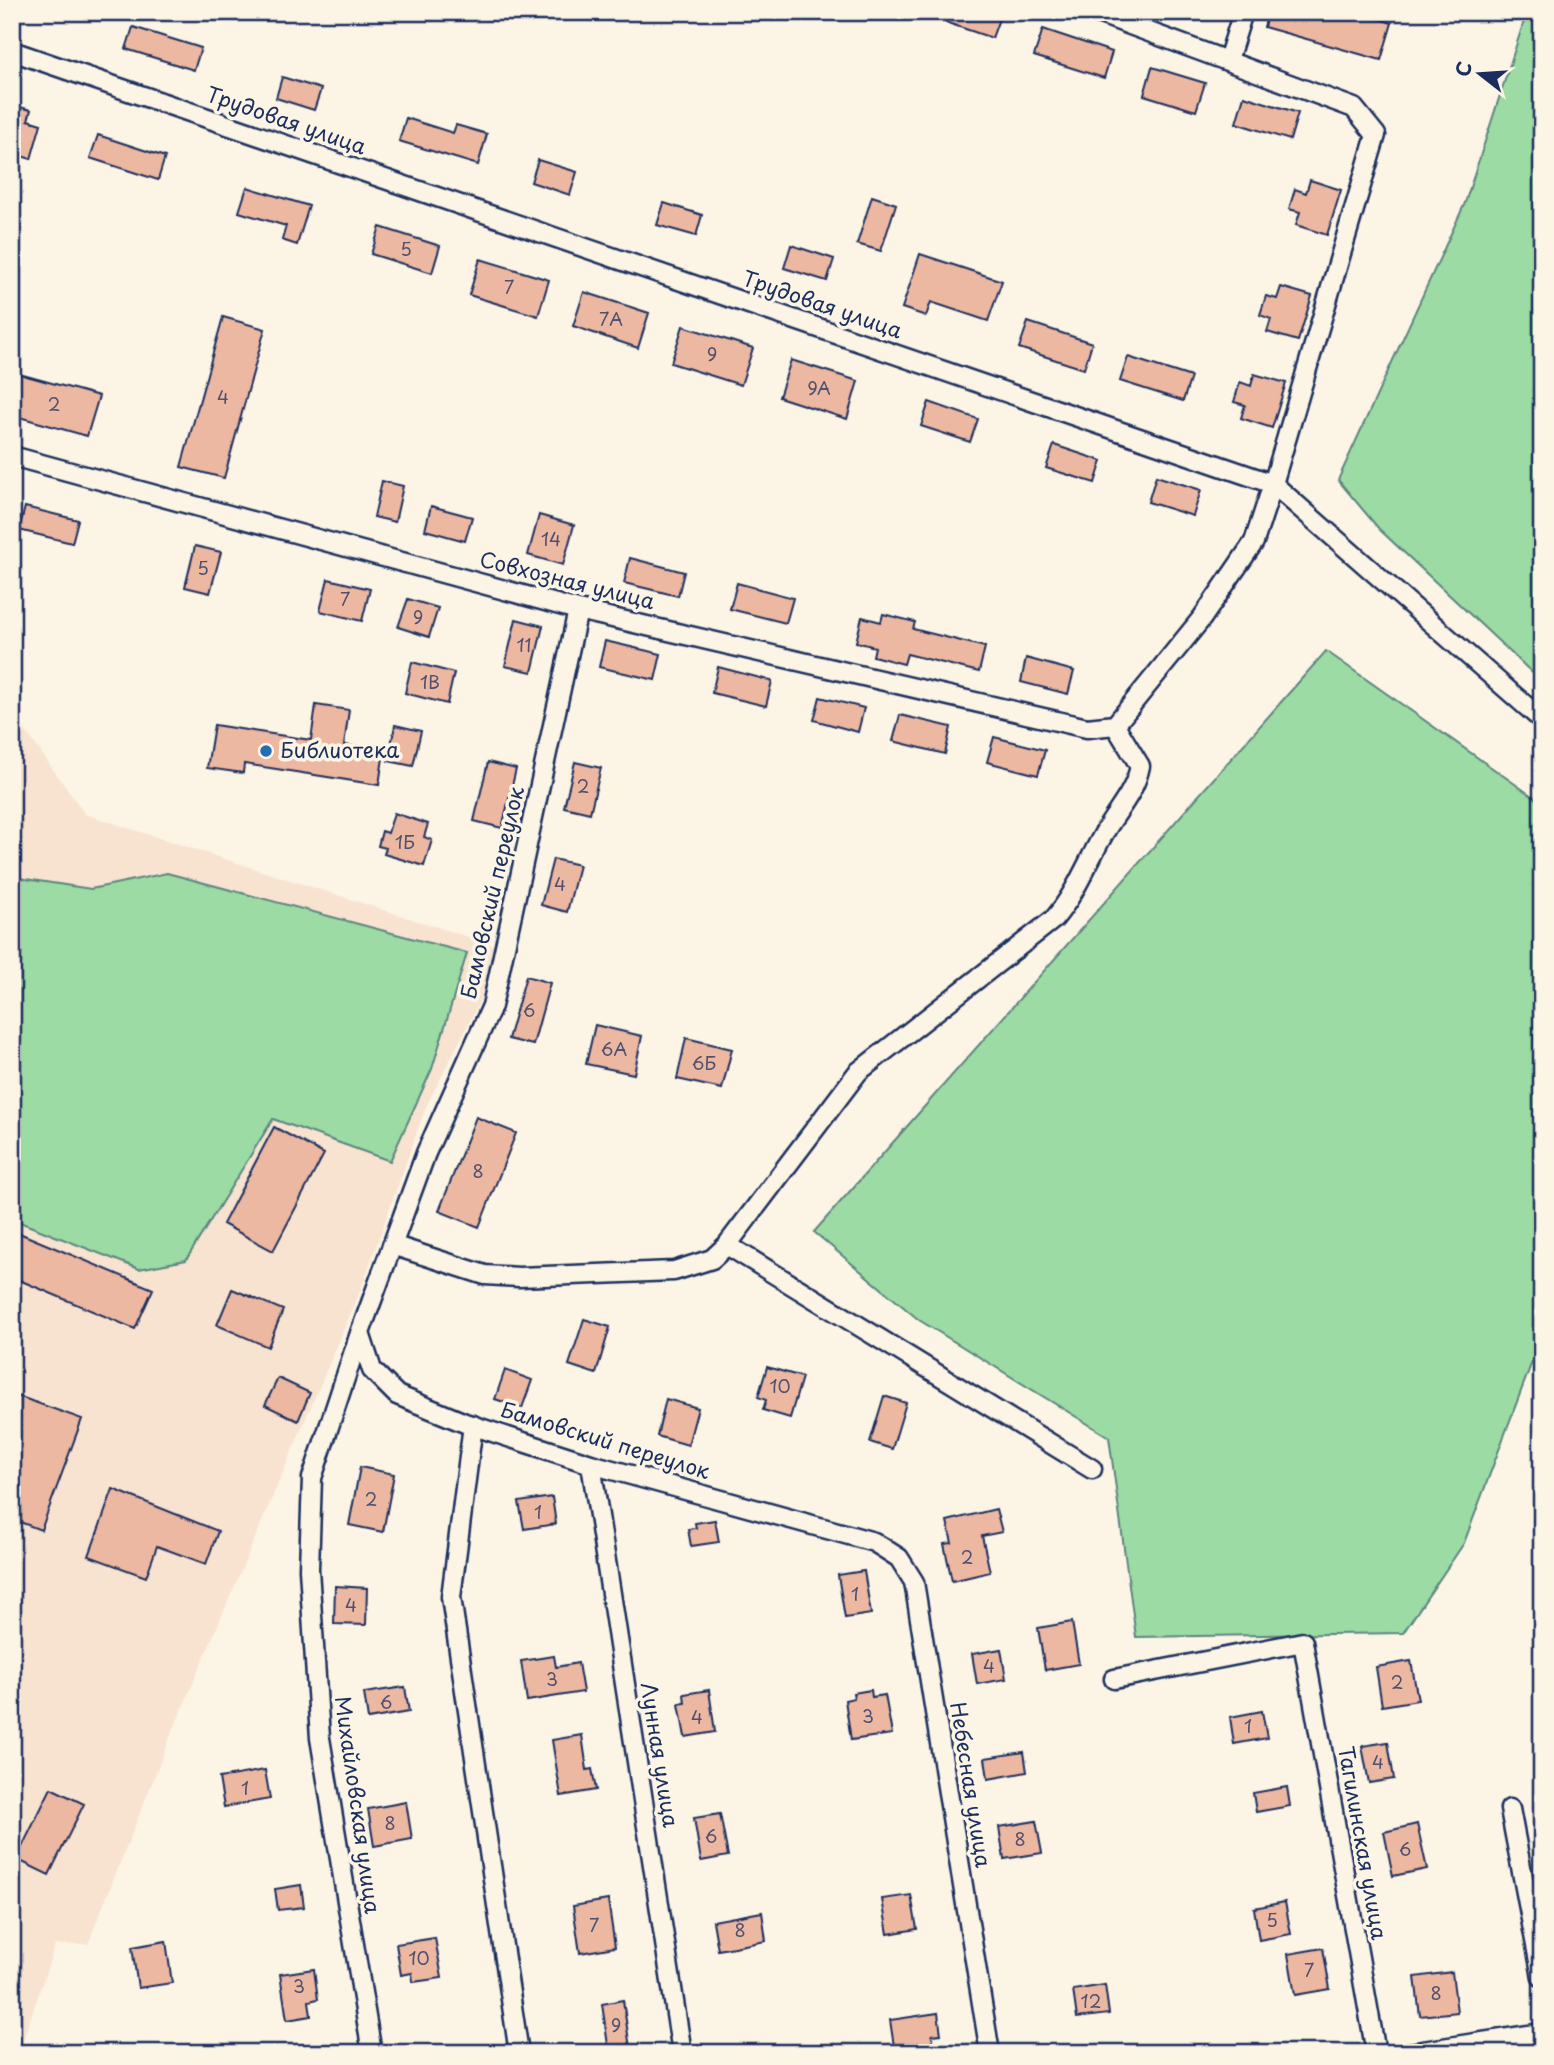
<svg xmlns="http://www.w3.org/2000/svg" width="1554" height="2065" font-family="'Playpen Sans',sans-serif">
<rect width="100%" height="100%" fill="#fcf5e5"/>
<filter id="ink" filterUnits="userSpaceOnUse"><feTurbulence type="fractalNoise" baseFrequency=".0143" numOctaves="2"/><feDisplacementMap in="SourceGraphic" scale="14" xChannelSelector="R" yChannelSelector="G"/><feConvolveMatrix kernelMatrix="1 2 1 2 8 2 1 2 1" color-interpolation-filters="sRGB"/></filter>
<g filter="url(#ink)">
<path fill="#f8e3d1" d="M 12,712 L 85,814 L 496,946 L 480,1001 L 426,1107 L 360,1292 L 171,1735 L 88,1944 L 55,1945 L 19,2053 L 12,2053 Z"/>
<path fill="#9cdba4" stroke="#5c8581" stroke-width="2" d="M 1527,12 L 1542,12 L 1542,682 L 1379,529 L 1338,480 L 1465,203 Z
M 1326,651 L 1542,803 L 1542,1335 L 1464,1543 L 1403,1633 L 1136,1637 L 1109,1437 L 919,1320 L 814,1232 Z
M 167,873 L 467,953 L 432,1069 L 390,1161 L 273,1119 L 186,1260 L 139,1269 L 12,1219 L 12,877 L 91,889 Z"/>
<path fill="#edb8a1" stroke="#1b2f5e" stroke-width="2" d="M 925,12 L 989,12 L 1000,16 L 992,38 L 924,15 Z
M 1268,12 L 1357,12 L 1392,23 L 1381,60 L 1264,27 Z
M 133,27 L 201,48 L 194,70 L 126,49 Z
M 1043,29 L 1112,52 L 1104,78 L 1034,56 Z
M 1152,67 L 1205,83 L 1196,111 L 1144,95 Z
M 282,77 L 321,89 L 314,110 L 276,98 Z
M 1244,96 L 1298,113 L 1290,140 L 1236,123 Z
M 12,105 L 31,110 L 28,120 L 41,124 L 31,159 L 18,155 L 17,158 L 12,158 Z
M 406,118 L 453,133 L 456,125 L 487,134 L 478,165 L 399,141 Z
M 98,135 L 165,157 L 158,180 L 90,158 Z
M 538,160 L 577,172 L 570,195 L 531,182 Z
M 1310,180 L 1341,190 L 1327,235 L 1296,225 L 1300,212 L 1289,209 L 1295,189 L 1306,193 Z
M 247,187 L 309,206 L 297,245 L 282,240 L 286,226 L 239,212 Z
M 872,196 L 896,204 L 881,251 L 857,244 Z
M 664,203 L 702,215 L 696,236 L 657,225 Z
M 380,227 L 440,246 L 432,273 L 371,254 Z
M 791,245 L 834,259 L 827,281 L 784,268 Z
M 920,254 L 1002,281 L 988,321 L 931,302 L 926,316 L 902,308 Z
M 480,259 L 549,280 L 538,316 L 469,295 Z
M 1281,287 L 1312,296 L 1298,341 L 1267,332 L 1271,319 L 1260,315 L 1266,296 L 1277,299 Z
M 584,292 L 649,313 L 638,348 L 573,326 Z
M 223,317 L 265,329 L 224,478 L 181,467 Z
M 1028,322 L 1092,343 L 1084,369 L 1019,348 Z
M 683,326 L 753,348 L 741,385 L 671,363 Z
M 1128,357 L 1191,377 L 1183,401 L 1120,381 Z
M 791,360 L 858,381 L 847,419 L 779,397 Z
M 12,372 L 99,396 L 87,436 L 12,415 Z
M 1254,374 L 1286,383 L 1272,428 L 1241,418 L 1245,405 L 1234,402 L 1240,382 L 1251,386 Z
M 929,402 L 978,419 L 970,442 L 921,426 Z
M 1054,445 L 1102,461 L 1095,483 L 1046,468 Z
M 1156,476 L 1201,490 L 1193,516 L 1148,502 Z
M 382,481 L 403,486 L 395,522 L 374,517 Z
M 431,506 L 472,517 L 465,541 L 425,530 Z
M 25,507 L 78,520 L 72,543 L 19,530 Z
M 539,515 L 574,525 L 563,565 L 528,555 Z
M 195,546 L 221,552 L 210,593 L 185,587 Z
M 630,558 L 684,572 L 678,596 L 624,583 Z
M 328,579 L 370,589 L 362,621 L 320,611 Z
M 737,583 L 793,598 L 786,623 L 730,609 Z
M 408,599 L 438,608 L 429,637 L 398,627 Z
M 883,614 L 915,622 L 913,629 L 985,647 L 979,672 L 907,654 L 904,664 L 873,656 L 875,647 L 856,642 L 862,617 L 881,622 Z
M 516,619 L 543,626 L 532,672 L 505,666 Z
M 605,641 L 661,654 L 655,680 L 599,667 Z
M 1026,658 L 1074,671 L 1068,694 L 1021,682 Z
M 412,662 L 454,673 L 447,704 L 405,693 Z
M 718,667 L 772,681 L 766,706 L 712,693 Z
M 820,697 L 864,708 L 858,732 L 814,720 Z
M 316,705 L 349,710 L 344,745 L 384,751 L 379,785 L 244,764 L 243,773 L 207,768 L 214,725 L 311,740 Z
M 900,715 L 951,727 L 945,754 L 893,741 Z
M 395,725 L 421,731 L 413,766 L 388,761 Z
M 994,737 L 1045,750 L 1038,775 L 987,762 Z
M 488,762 L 516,769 L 502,828 L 474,821 Z
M 575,762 L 601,768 L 590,813 L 564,807 Z
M 394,813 L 428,824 L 424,837 L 432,840 L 424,866 L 384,854 L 386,848 L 378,846 L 382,831 L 388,833 Z
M 553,859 L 579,865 L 567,912 L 541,905 Z
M 526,976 L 550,983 L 533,1045 L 508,1039 Z
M 595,1025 L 642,1036 L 634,1074 L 586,1064 Z
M 686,1038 L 732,1049 L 722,1089 L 677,1079 Z
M 476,1117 L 516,1133 L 479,1227 L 439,1211 Z
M 274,1127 L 324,1154 L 273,1251 L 223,1224 Z
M 12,1230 L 153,1289 L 135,1329 L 12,1277 Z
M 232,1289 L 283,1310 L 268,1347 L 217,1325 Z
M 584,1319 L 610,1327 L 596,1374 L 569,1365 Z
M 767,1367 L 802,1377 L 790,1418 L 763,1410 L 766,1400 L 758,1397 Z
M 505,1370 L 532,1380 L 522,1408 L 495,1399 Z
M 278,1378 L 310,1393 L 298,1421 L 265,1405 Z
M 12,1394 L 82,1419 L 41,1530 L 12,1519 Z
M 884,1396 L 906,1403 L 892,1449 L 870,1442 Z
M 666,1399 L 698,1408 L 688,1445 L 657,1436 Z
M 360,1467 L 394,1474 L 383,1532 L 349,1525 Z
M 113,1489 L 218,1531 L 206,1564 L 157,1546 L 146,1577 L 89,1556 Z
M 552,1497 L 556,1524 L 524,1529 L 519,1502 Z
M 996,1509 L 1002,1532 L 982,1536 L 990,1572 L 952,1581 L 944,1544 L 952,1543 L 947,1521 Z
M 715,1520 L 719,1542 L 691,1546 L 688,1529 L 696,1528 L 695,1523 Z
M 864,1571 L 871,1614 L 845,1618 L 838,1575 Z
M 335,1586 L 367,1588 L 366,1625 L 334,1624 Z
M 1072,1622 L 1079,1664 L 1045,1670 L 1038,1628 Z
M 1001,1649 L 1006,1679 L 977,1684 L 972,1654 Z
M 554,1656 L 556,1667 L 578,1663 L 583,1692 L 527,1701 L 521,1661 Z
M 1411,1661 L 1418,1700 L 1382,1706 L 1376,1667 Z
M 405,1687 L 409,1712 L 368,1719 L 364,1693 Z
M 709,1690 L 715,1732 L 685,1737 L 679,1704 L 685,1703 L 684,1694 Z
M 871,1690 L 872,1697 L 885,1695 L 892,1734 L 851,1740 L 845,1700 L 854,1698 L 853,1693 Z
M 1262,1711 L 1267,1738 L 1234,1744 L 1230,1717 Z
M 582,1735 L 587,1770 L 592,1769 L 596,1790 L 561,1796 L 552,1740 Z
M 1388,1742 L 1394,1779 L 1369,1783 L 1362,1746 Z
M 1024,1752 L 1027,1772 L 988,1779 L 985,1758 Z
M 265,1770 L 270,1799 L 224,1807 L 219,1778 Z
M 1287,1787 L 1290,1806 L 1256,1812 L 1253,1793 Z
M 51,1788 L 84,1804 L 49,1875 L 16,1859 Z
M 406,1802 L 412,1839 L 374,1846 L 368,1809 Z
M 720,1814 L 728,1856 L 701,1861 L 694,1818 Z
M 1036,1821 L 1042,1853 L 1004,1859 L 999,1827 Z
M 1417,1824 L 1427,1869 L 1393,1876 L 1384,1832 Z
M 301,1885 L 304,1907 L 278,1910 L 275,1889 Z
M 911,1895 L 917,1929 L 888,1934 L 882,1899 Z
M 608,1900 L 615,1947 L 580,1953 L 573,1906 Z
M 1285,1902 L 1291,1934 L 1259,1940 L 1254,1908 Z
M 762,1912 L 766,1941 L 718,1950 L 713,1921 Z
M 435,1938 L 442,1978 L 413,1982 L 412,1973 L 401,1975 L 396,1944 Z
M 166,1941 L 172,1983 L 138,1988 L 132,1947 Z
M 1323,1948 L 1330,1989 L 1295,1995 L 1288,1954 Z
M 314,1969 L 318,1999 L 309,2001 L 311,2016 L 287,2020 L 280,1974 Z
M 1452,1972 L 1457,2012 L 1420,2016 L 1415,1977 Z
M 1105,1985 L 1109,2014 L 1077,2018 L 1073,1990 Z
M 623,2000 L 630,2048 L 609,2052 L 602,2004 Z
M 938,2013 L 941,2034 L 932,2035 L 935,2053 L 895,2053 L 890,2020 Z"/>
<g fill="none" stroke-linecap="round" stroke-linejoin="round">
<g stroke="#1b2f5e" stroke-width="23">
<path id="street" d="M 12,51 L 1273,484 L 1376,135 L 1354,108 L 1095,12
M 1228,60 L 1243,12
M 12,456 L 578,610 L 1087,728 L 1115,725
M 1115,725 L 1202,618 L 1254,542 L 1273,484 L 1542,720
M 392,1245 L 485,1275 L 519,1277 L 674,1271 L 712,1259 L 727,1245 L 858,1072 L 1054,919 C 1077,892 1089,858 1107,828 C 1120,807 1135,791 1140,766 L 1115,725
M 727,1245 L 1092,1469
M 360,1333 L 372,1370 L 397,1395 L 465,1423 L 591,1464 L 874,1542 L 899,1558 L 914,1582 L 990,2053
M 473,1425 L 451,1597 L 519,2053
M 591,1464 L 682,2053
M 1114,1679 L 1303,1642 L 1376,2053
M 1510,1809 L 1542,1977
M 372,2053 L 320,1738 L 309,1569 L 312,1478 L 360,1333 L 426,1153 L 492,1006 L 578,610
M 1409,2053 L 1542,2033"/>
</g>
<use href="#street" stroke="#fcf5e5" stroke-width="18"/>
</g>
</g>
<circle fill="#1f6fb2" stroke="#fcf5e5" stroke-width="2.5" cx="266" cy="751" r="7"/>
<g text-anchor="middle" stroke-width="7" stroke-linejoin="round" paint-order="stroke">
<g font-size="18" fill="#50516f">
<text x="406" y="256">5</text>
<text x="509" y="294">7</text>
<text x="611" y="326">7А</text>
<text x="712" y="361">9</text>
<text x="819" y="395">9А</text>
<text x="223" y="404">4</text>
<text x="54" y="411">2</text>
<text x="551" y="546">14</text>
<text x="203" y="575">5</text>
<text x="345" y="606">7</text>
<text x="418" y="624">9</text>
<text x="524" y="652">11</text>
<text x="430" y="689">1В</text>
<text x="583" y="793">2</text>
<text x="405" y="849">1Б</text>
<text x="560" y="891">4</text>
<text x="529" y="1017">6</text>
<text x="614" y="1056">6А</text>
<text x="704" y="1070">6Б</text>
<text x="478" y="1178">8</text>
<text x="780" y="1393">10</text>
<text x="371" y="1506">2</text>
<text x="538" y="1519">1</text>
<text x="967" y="1564">2</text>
<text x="855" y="1601">1</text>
<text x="351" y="1612">4</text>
<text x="989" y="1673">4</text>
<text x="552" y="1686">3</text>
<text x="1397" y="1689">2</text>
<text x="386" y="1709">6</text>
<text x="868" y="1723">3</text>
<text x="697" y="1724">4</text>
<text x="1248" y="1733">1</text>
<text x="1378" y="1769">4</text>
<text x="245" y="1795">1</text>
<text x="390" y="1830">8</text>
<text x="711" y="1843">6</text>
<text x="1020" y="1846">8</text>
<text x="1405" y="1856">6</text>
<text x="1272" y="1927">5</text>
<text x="594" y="1932">7</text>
<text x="740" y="1937">8</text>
<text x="419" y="1965">10</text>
<text x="1309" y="1977">7</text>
<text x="299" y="1993">3</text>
<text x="1436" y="2000">8</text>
<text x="1091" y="2008">12</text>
<text x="616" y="2032">9</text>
</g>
<g font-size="21" fill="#1b2f5e" stroke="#fcf5e5">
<text transform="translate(286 121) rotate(19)" y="7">Трудовая улица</text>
<text transform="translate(822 305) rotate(19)" y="7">Трудовая улица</text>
<text transform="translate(567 581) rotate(14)" y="7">Совхозная улица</text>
<text transform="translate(493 893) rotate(-77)" y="7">Бамовский переулок</text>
<text transform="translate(605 1441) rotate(17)" y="7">Бамовский переулок</text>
<text transform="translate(659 1755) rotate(81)" y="7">Лунная улица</text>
<text transform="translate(970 1785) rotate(81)" y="7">Небесная улица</text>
<text transform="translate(357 1805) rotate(82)" y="7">Михайловская улица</text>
<text transform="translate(1362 1843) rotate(80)" y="7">Тагилинская улица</text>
</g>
<g font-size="21" fill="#1b2f5e" stroke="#fcf5e5" text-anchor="start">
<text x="280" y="758">Библиотека</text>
</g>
</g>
<rect width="1554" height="2065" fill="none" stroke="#fcf5e5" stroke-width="42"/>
<rect x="21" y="21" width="1512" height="2023" fill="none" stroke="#1b2f5e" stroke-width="2.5" filter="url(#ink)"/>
<g transform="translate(1480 74) rotate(287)" stroke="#fcf5e5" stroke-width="5" paint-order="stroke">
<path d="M0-5L12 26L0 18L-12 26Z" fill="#1b2f5e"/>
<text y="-10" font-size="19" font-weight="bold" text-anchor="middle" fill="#1b2f5e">С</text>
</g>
</svg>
